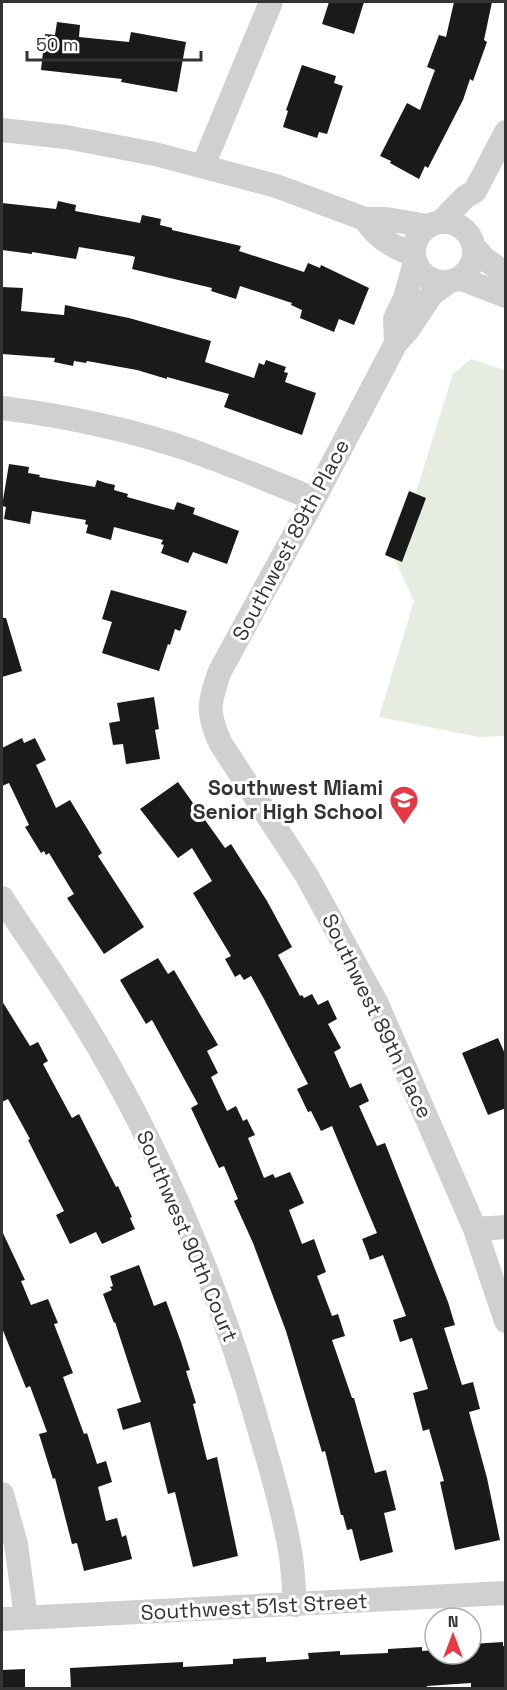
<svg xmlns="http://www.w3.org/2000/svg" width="507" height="1690" font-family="'Space Grotesk',sans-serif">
<rect width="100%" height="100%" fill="#fff"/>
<path fill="#e6ecdf" d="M 471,359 L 505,370 L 505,736 L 479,737 L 379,717 L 414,601 L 395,560 L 453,374 Z"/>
<path fill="#1a1a1a" d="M 329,2 L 364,2 L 354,34 L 322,24 Z
M 454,2 L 492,2 L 484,40 L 487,42 L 473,81 L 470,79 L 463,100 L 428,168 L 425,166 L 419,179 L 390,163 L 391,161 L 380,156 L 407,103 L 420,110 L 435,70 L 427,67 L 439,35 L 446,37 Z
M 57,22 L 80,25 L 79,37 L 129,42 L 131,32 L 186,42 L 177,92 L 121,82 L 122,79 L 41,70 L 45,34 L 55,35 Z
M 302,65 L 336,76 L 334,83 L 343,86 L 327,134 L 319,132 L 317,138 L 283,127 L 288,111 L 286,110 Z
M 58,201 L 76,205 L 75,211 L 140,223 L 142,215 L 161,219 L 160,225 L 172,228 L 172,230 L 241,246 L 239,251 L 304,272 L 308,263 L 320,268 L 321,265 L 369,288 L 354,325 L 339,319 L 334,332 L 300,318 L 302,310 L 291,305 L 292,303 L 240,286 L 236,299 L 211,291 L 212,288 L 132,269 L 135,257 L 132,256 L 79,247 L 76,259 L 32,252 L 32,254 L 2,250 L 2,203 L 56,209 Z
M 2,287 L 23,288 L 21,311 L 64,315 L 65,305 L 129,318 L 211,341 L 205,362 L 254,378 L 259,363 L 264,365 L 266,360 L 286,367 L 284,372 L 288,373 L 285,382 L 316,393 L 302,435 L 224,407 L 229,394 L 167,377 L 167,379 L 137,370 L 87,361 L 86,363 L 74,361 L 73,366 L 54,362 L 55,358 L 2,354 Z
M 9,464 L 29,467 L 28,473 L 40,475 L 39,477 L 95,487 L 97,480 L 106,483 L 115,485 L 114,490 L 128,494 L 127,497 L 174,510 L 177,502 L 195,508 L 193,514 L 239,531 L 227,564 L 193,552 L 188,563 L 161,553 L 164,545 L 161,544 L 163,540 L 114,527 L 111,540 L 86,533 L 88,525 L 85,524 L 86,520 L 32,511 L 30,524 L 4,519 L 6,507 L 2,506 Z
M 409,491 L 426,498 L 402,562 L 385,555 Z
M 111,590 L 187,611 L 180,631 L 175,629 L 170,645 L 168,644 L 159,671 L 102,653 L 112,622 L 102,619 Z
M 2,618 L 6,618 L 22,671 L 2,677 Z
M 154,697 L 159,729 L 155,730 L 160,759 L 126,764 L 123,744 L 113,745 L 109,723 L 120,721 L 117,703 Z
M 22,738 L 24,743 L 35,738 L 46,760 L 36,765 L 56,808 L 70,800 L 102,853 L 98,856 L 144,927 L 104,954 L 67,898 L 74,894 L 49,853 L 46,855 L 44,851 L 41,853 L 25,827 L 29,825 L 9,783 L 2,786 L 2,748 Z
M 178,782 L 225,848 L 231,844 L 267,901 L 292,947 L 278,955 L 300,996 L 302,995 L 304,998 L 312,994 L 318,1005 L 328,1000 L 337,1019 L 328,1024 L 341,1048 L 334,1052 L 350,1088 L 361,1083 L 369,1101 L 359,1106 L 377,1146 L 385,1143 L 448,1302 L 455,1325 L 444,1328 L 462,1385 L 473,1382 L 480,1409 L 469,1412 L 487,1478 L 500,1540 L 455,1550 L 440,1482 L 444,1481 L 429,1429 L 423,1431 L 413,1393 L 428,1389 L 412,1338 L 400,1342 L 393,1320 L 406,1316 L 383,1255 L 370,1260 L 366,1249 L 362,1239 L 377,1233 L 342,1150 L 332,1126 L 321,1131 L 311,1111 L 308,1112 L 297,1089 L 308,1084 L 264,999 L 251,976 L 244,980 L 240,974 L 235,977 L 225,959 L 231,956 L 193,893 L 212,881 L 192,848 L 178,858 L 140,809 Z
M 158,958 L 168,974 L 174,970 L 218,1045 L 207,1051 L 218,1073 L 211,1077 L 227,1111 L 236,1106 L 243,1121 L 247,1119 L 255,1135 L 248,1138 L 264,1178 L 273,1174 L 275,1178 L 290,1172 L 304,1203 L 289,1210 L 302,1244 L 314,1239 L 326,1272 L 317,1276 L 332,1316 L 338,1314 L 345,1336 L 332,1340 L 352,1398 L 354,1398 L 375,1473 L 386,1470 L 396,1510 L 384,1513 L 393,1552 L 360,1561 L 352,1529 L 347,1530 L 343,1515 L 341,1515 L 325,1451 L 322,1452 L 286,1331 L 253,1243 L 234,1201 L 238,1199 L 224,1166 L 219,1168 L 191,1108 L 198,1104 L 152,1020 L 146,1024 L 120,980 Z
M 2,1001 L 30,1046 L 38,1042 L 48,1061 L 43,1064 L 72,1118 L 79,1114 L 116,1187 L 118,1186 L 132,1217 L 130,1218 L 135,1229 L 102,1244 L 96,1232 L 70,1244 L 56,1215 L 64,1211 L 28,1140 L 30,1139 L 8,1099 L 2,1102 Z
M 498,1038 L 506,1056 L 506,1108 L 488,1115 L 462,1053 Z
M 2,1231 L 25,1280 L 21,1281 L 31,1305 L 48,1299 L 58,1323 L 54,1324 L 73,1373 L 63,1377 L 84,1434 L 87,1433 L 97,1464 L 106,1461 L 112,1482 L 98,1487 L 106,1521 L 117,1518 L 122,1537 L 126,1535 L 132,1559 L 84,1571 L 77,1543 L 72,1544 L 55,1478 L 53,1479 L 39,1434 L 47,1432 L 30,1386 L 26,1388 L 2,1328 Z
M 139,1265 L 154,1306 L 166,1301 L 181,1342 L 190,1370 L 186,1371 L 196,1403 L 193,1404 L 207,1460 L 217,1457 L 238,1556 L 193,1567 L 175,1492 L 168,1494 L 150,1422 L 123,1430 L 117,1409 L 141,1402 L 115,1322 L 114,1323 L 103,1294 L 112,1290 L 110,1287 L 113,1286 L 110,1276 Z
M 503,1642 L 503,1646 L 506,1646 L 506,1689 L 471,1689 L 471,1683 L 427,1686 L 427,1689 L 404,1689 L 404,1687 L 359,1689 L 71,1689 L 70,1668 L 183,1662 L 183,1667 L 233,1664 L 233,1659 L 266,1657 L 266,1662 L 309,1659 L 308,1653 L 340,1651 L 340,1655 L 388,1653 L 388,1649 L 422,1647 L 422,1651 L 435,1650 L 435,1654 L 471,1654 L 471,1644 Z
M 25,1669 L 25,1689 L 2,1689 L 2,1670 Z"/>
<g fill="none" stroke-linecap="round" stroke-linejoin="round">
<path stroke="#d0d0d0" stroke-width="24" d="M 2,130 L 66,137 L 155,154 L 276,186 L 365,219 L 386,219 L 428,226
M 203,166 L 271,2
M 365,219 C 377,238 393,247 414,255
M 442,221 L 465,197 L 475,191 L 506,132
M414 252a30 30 0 1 1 60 0a30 30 0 1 1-60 0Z
M 474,247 L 485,259 L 506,274
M 459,278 L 506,296
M 450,281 L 432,294 L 407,331 L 396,343 L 314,499 L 220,671 C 209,702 206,713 221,744 L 307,876 L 377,1004 L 475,1229 L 506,1321
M 396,343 L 395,319 L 405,298 L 415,262
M 2,408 C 65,416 129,429 190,450 C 232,465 273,482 314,499
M 2,898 C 29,940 58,980 84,1023 C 160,1147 221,1292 260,1432 C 272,1473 284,1514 291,1556 C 293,1572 294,1589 295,1605
M 475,1229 L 506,1227
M 2,1494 L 16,1544 L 26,1618
M 2,1619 L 506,1593"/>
</g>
<defs>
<g id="school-pin" transform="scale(1.5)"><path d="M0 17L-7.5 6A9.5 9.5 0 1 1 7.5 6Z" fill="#e63946" stroke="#fff"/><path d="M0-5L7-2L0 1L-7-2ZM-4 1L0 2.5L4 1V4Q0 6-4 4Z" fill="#fff"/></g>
</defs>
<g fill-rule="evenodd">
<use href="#school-pin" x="404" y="800"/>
</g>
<g text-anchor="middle" stroke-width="6" stroke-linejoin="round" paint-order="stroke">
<g font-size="21" fill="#333" stroke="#fff">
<text transform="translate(291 540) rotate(-62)" y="7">Southwest 89th Place</text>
<text transform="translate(377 1016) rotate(64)" y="7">Southwest 89th Place</text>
<text transform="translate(187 1236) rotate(67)" y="7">Southwest 90th Court</text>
<text transform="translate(254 1607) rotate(-3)" y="7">Southwest 51st Street</text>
</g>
<g font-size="21" font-weight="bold" fill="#333" stroke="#fff" text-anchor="end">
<text x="383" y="795">Southwest Miami<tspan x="383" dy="24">Senior High School</tspan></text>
</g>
</g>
<rect width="507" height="1690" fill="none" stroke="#333333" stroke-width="6"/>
<g transform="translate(453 1636)"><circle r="28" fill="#ffffff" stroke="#adadad" stroke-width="1.5"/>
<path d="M0-4.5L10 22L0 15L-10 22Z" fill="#e63946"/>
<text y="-9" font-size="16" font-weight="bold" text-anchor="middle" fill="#333333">N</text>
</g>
<path d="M27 51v9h174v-9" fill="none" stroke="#333333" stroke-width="3"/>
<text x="36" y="51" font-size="18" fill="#333333" stroke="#ffffff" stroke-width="4.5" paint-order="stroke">50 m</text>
</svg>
